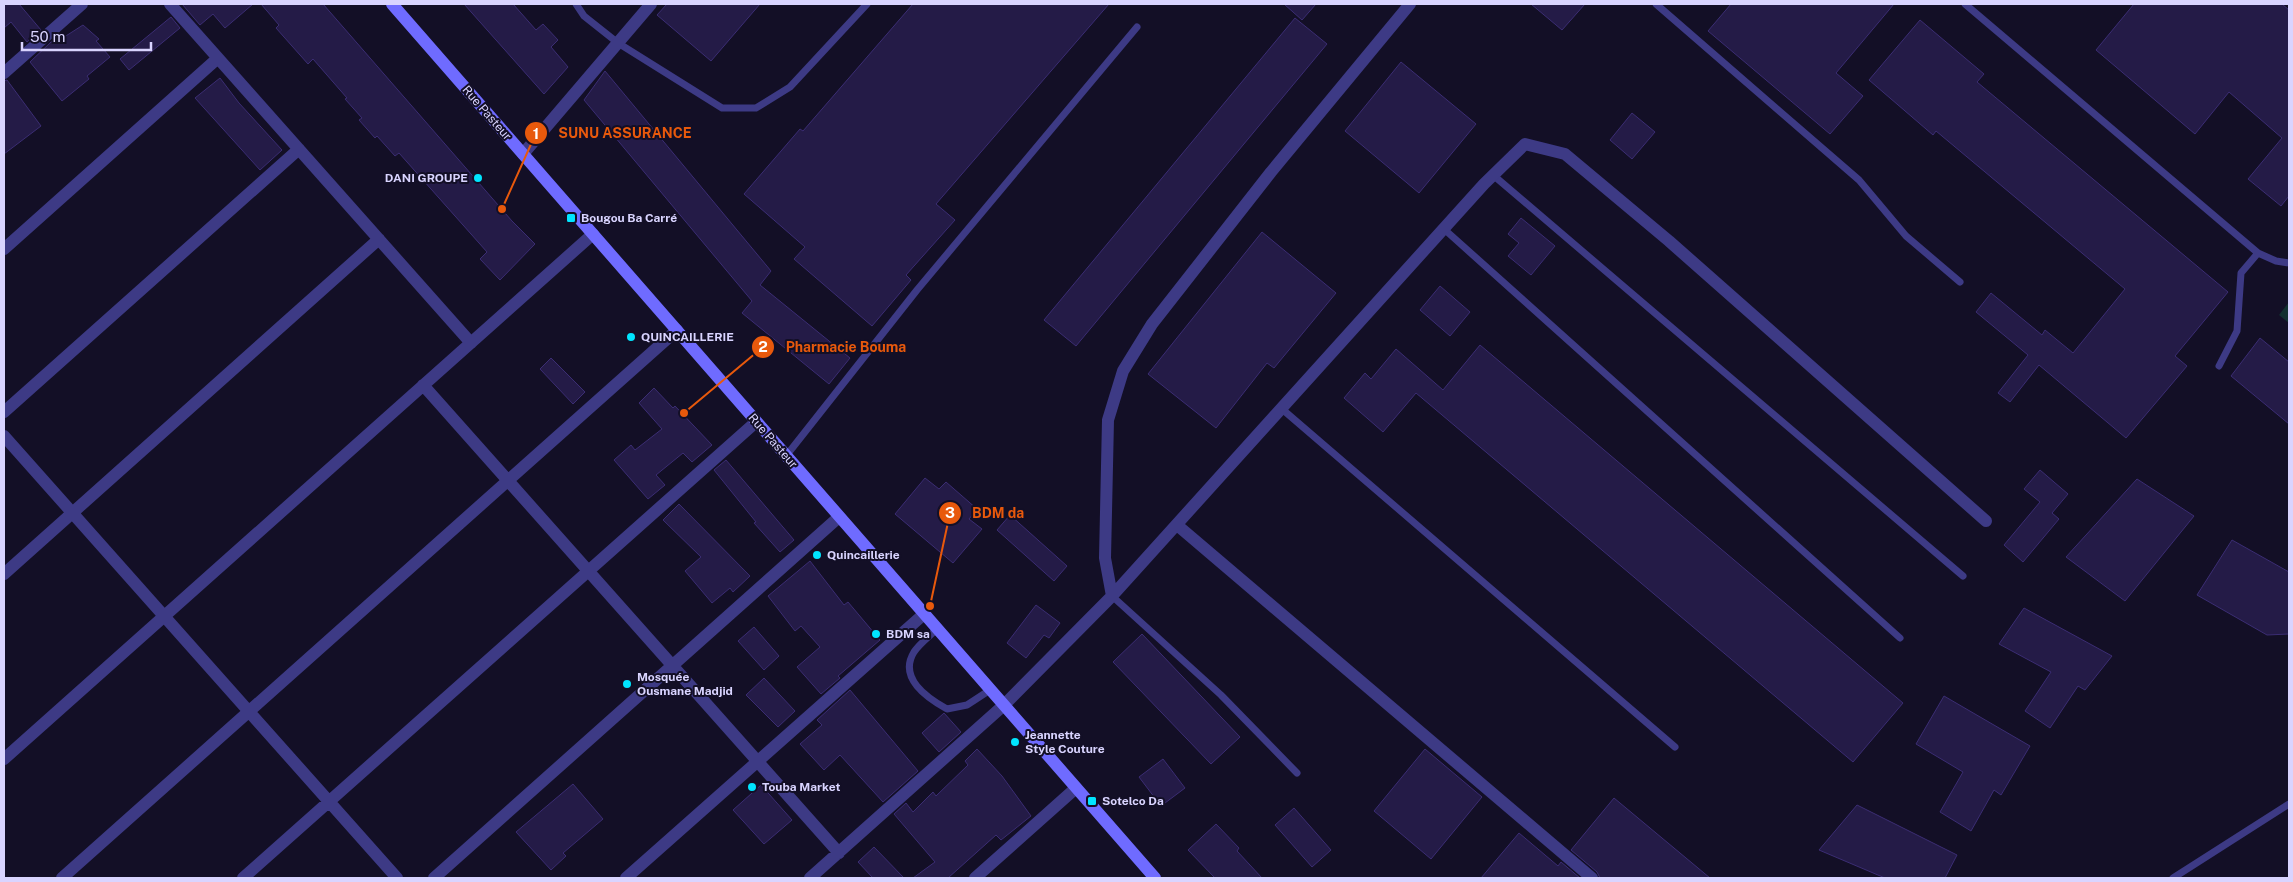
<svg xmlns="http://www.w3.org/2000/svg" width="2293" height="882" font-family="'Public Sans',sans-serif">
<rect width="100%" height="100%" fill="#130f26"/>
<path fill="#12302f" d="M 2289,302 L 2289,323 L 2279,315 Z"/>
<path fill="#241b47" stroke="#3b2d73" d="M 4,4 L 19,4 L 41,30 L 27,42 L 11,22 L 4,28 Z
M 182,4 L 253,4 L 225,28 L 213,14 L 200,25 Z
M 261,4 L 323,4 L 512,221 L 535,244 L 500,280 L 480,259 L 487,252 L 399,153 L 395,156 L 377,136 L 375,138 L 359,120 L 362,118 L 345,99 L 347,98 L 313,59 L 308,64 L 276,28 L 279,25 Z
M 464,4 L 513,4 L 536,30 L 543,24 L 558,40 L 551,47 L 568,67 L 544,94 Z
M 667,4 L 760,4 L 711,61 L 657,15 Z
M 913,4 L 1109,4 L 936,204 L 955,220 L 906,275 L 911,280 L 872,326 L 794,259 L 805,247 L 744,194 L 800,129 L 803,131 Z
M 1284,4 L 1316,4 L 1302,20 Z
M 1531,4 L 1585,4 L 1562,30 Z
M 1731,4 L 1894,4 L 1836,73 L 1863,96 L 1830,134 L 1708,31 Z
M 2134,4 L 2282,4 L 2289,10 L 2289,196 L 2281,206 L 2248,179 L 2282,138 L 2229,92 L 2195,134 L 2096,50 Z
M 171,17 L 180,28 L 129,70 L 120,59 Z
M 1295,18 L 1327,44 L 1076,346 L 1044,320 Z
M 1920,20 L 1984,74 L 1977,82 L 2228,292 L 2175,356 L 2187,366 L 2126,438 L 2039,365 L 2010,402 L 1998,393 L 2028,355 L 1976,312 L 1991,293 L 2042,335 L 2045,330 L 2073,353 L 2125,289 L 1936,131 L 1933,135 L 1869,80 Z
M 83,25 L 99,39 L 96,41 L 110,57 L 87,76 L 89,79 L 62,101 L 30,62 L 51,42 L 57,40 L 58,41 Z
M 1401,62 L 1476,124 L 1419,193 L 1345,131 Z
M 605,71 L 771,271 L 760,285 L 850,358 L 829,384 L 742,313 L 752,301 L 584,100 Z
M 220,78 L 239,103 L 282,150 L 260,170 L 195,98 Z
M 7,80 L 41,126 L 4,154 L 4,81 Z
M 1632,113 L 1655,132 L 1632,159 L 1610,140 Z
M 1521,218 L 1555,246 L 1531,275 L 1508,256 L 1519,243 L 1508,234 Z
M 1262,232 L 1336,293 L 1274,368 L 1267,363 L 1216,428 L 1148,374 Z
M 1440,286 L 1470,312 L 1450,336 L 1420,310 Z
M 2260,338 L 2289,362 L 2289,424 L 2231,376 Z
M 1480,345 L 1903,703 L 1853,762 L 1416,393 L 1383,432 L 1344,398 L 1365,373 L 1371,379 L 1396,349 L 1443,390 Z
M 551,358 L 585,392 L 573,404 L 540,369 Z
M 654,388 L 673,408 L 675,406 L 712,445 L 692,462 L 683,453 L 656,475 L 665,485 L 648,499 L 614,460 L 631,445 L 635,450 L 662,429 L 639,403 Z
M 726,460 L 794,540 L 780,552 L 754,523 L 756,522 L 714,470 Z
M 2040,470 L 2068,494 L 2052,513 L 2059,519 L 2023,562 L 2004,545 L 2040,502 L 2024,489 Z
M 925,478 L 939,489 L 946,482 L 977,509 L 969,519 L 982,529 L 953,563 L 895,514 Z
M 2137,479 L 2194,516 L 2125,601 L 2066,557 Z
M 679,504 L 750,576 L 733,592 L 730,588 L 712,603 L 685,571 L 701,557 L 663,520 Z
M 1010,515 L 1067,566 L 1054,581 L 997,530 Z
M 2232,540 L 2289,572 L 2289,634 L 2267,635 L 2197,595 Z
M 810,561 L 844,605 L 848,602 L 880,640 L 838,676 L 840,678 L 821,694 L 797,667 L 820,647 L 801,626 L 795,631 L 768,596 Z
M 1036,605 L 1060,623 L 1049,638 L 1044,635 L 1026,658 L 1007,643 Z
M 2024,608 L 2112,656 L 2085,690 L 2078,686 L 2050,728 L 2025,711 L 2051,672 L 1999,644 Z
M 754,627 L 779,656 L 764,670 L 738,641 Z
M 1142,634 L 1240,737 L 1211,764 L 1113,662 Z
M 764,678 L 795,711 L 778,727 L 746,695 Z
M 850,690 L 918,771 L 883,802 L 840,755 L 824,770 L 800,744 L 822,725 L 817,720 Z
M 1944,696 L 2030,746 L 2001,795 L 1994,790 L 1971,831 L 1940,812 L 1963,772 L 1916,744 Z
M 944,713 L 961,732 L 939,752 L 922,733 Z
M 977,749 L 1002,776 L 1031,816 L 1001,840 L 996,835 L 948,878 L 913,878 L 935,862 L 894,814 L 906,803 L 913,812 L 933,792 L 936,796 L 968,765 L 965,761 Z
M 1425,749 L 1482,797 L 1431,859 L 1374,811 Z
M 1163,759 L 1185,788 L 1161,806 L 1139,777 Z
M 573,784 L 603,819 L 563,853 L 566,856 L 551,870 L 516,832 Z
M 761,785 L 792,820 L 764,844 L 733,810 Z
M 1614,798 L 1710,878 L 1600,878 L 1597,872 L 1571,850 Z
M 1857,805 L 1957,855 L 1945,878 L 1885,878 L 1819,850 Z
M 1294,808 L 1331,850 L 1312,867 L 1275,825 Z
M 1216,824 L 1239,848 L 1237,851 L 1262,878 L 1215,878 L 1188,850 Z
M 1519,833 L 1558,866 L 1561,862 L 1580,878 L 1481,878 Z
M 874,847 L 904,878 L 873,878 L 858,862 Z"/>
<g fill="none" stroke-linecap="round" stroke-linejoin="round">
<path stroke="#3d3a85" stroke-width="7" d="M 576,4 L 584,16 L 618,43 L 722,108 L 756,108 L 790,87 L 867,4
M 1656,4 L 1859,180 L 1906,236 L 1960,282
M 1965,4 L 2258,253 L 2276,261 L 2289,263
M 1493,175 L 1963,576
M 1444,229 L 1900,638
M 2219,366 L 2237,331 L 2241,273 L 2258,253
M 1282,409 L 1675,747
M 786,456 L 917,290 L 1137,27
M 1112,596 L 1221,695 L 1297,773
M 937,629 C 930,636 920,643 914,652 C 898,678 927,698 947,709 L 967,705 L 990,690
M 2173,878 L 2289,804"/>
<path stroke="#3d3a85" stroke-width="12" d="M 170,4 L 471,343
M 4,73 L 82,4
M 523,154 L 651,4
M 4,249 L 218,58
M 423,385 L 839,853
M 4,412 L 299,149
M 4,436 L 397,878
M 1177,525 L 1592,878
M 4,574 L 379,239
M 1112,596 L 1105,558 L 1108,420 L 1123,371 L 1152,324 L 1271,172 L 1410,4
M 4,759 L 593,234
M 62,878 L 677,330
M 243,878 L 756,422
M 434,878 L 839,517
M 626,878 L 924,614
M 810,878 L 1004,705 L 1112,596 L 1484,184 L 1525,144 L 1565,154 L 1669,241 L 1986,521
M 975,878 L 1076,788"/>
<path stroke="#6f6bff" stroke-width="12" d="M 392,4 L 1155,878"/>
</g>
<g fill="#00e5ff" stroke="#130f26" stroke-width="2">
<circle cx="478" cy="178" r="5"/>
<rect x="566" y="213" width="10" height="10" rx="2.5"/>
<circle cx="631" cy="337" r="5"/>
<circle cx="817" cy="555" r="5"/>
<circle cx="876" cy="634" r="5"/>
<circle cx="627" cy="684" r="5"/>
<circle cx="1015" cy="742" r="5"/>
<circle cx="752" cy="787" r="5"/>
<rect x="1087" y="796" width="10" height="10" rx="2.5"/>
</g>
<g text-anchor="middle" stroke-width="4" stroke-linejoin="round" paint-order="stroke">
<g font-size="12" fill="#d9d4ff" stroke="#130f26">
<text transform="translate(487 113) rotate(49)" y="4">Rue Pasteur</text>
<text transform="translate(773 441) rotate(49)" y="4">Rue Pasteur</text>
</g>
<g font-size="12" font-weight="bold" fill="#d9d4ff" stroke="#130f26" text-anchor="start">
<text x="468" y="182" text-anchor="end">DANI GROUPE</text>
<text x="581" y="222">Bougou Ba Carré</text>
<text x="641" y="341">QUINCAILLERIE</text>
<text x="827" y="559">Quincaillerie</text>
<text x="886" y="638">BDM sa</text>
<text x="637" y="681">Mosquée<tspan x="637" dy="14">Ousmane Madjid</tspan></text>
<text x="1025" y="739">Jeannette<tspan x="1025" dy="14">Style Couture</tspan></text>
<text x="762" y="791">Touba Market</text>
<text x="1102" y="805">Sotelco Da</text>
</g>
</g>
<path fill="none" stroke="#e8590c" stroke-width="2" d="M502 209L536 133M684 413L763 347M930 606L950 513"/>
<g fill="#e8590c" stroke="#130f26" stroke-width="2">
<circle cx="502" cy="209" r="5"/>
<circle cx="684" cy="413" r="5"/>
<circle cx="930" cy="606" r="5"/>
<circle cx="536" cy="133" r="12"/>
<circle cx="763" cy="347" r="12"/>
<circle cx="950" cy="513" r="12"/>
</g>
<g font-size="15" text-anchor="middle" font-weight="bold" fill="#fff">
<text x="536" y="139">1</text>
<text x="763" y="352">2</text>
<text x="950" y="518">3</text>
</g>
<g font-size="14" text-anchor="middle" font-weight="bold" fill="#e8590c" stroke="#130f26" stroke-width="4" stroke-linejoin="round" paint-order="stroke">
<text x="625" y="138">SUNU ASSURANCE</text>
<text x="846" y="352">Pharmacie Bouma</text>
<text x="998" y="518">BDM da</text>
</g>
<rect width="2293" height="882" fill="none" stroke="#d9d4ff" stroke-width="10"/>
<path d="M22 42v8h129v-8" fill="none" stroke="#d9d4ff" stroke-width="2.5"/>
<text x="30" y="42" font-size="15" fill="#d9d4ff" stroke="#130f26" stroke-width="4" paint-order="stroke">50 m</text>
</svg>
